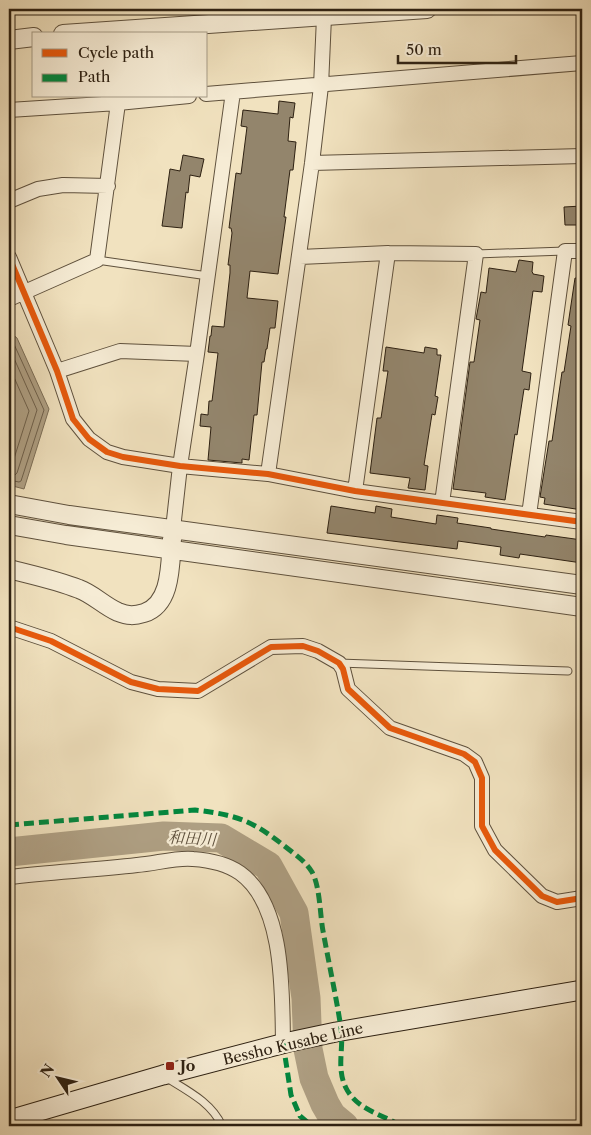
<svg xmlns="http://www.w3.org/2000/svg" width="591" height="1135" font-family="'Libre Caslon Text','Noto Serif JP',serif">
<rect width="100%" height="100%" fill="#f1e2bf"/>
<filter id="stains"><feTurbulence type="fractalNoise" baseFrequency=".004" numOctaves="4"/><feColorMatrix values="0 0 0 0 .2 0 0 0 0 .09 0 0 0 0 .02 0 0 0 .5 -.17"/></filter>
<radialGradient id="worn" r=".72"><stop offset=".6" stop-color="#630" stop-opacity="0"/><stop offset="1" stop-color="#630" stop-opacity=".3"/></radialGradient>
<path fill="#afa084" stroke="#7b6d56" d="M 9,331 L 17,338 L 49,409 L 24,489 L 9,485 Z"/>
<g fill="none" stroke-linecap="round" stroke-linejoin="round">
<path stroke="#6e604b" stroke-width="1" d="M 9,338 L 13,342 L 44,410 L 21,481 L 19,482 L 9,480
M 9,347 L 37,410 L 17,473 L 15,475 L 9,474
M 9,366 L 29,411 L 12,465 L 9,466"/>
<path stroke="#afa084" stroke-width="29" d="M 9,852 L 164,836 L 221,838 L 268,866 L 294,913 L 306,998 L 308,1049 L 314,1078 L 325,1104 L 332,1116 L 344,1126"/>
</g>
<path fill="#93856c" stroke="#2e2112" d="M 279,101 L 295,103 L 293,118 L 290,117 L 288,141 L 296,142 L 293,170 L 290,170 L 284,217 L 286,217 L 278,274 L 250,271 L 247,298 L 278,301 L 275,328 L 270,328 L 267,349 L 266,349 L 264,362 L 262,362 L 257,415 L 254,415 L 249,460 L 242,459 L 242,463 L 208,460 L 211,427 L 200,426 L 201,414 L 208,415 L 209,401 L 212,401 L 218,353 L 208,352 L 210,336 L 211,336 L 212,326 L 224,327 L 230,273 L 230,265 L 228,265 L 232,233 L 231,228 L 229,228 L 236,173 L 241,174 L 247,127 L 241,126 L 243,110 L 278,114 Z
M 183,155 L 204,159 L 200,177 L 190,175 L 188,193 L 186,192 L 182,228 L 162,226 L 170,169 L 180,171 Z
M 582,206 L 582,225 L 565,225 L 564,207 Z
M 519,260 L 533,262 L 532,272 L 533,273 L 533,274 L 544,276 L 542,292 L 533,291 L 522,371 L 531,373 L 529,390 L 524,389 L 517,435 L 515,434 L 505,500 L 485,497 L 486,493 L 453,489 L 470,362 L 474,362 L 480,320 L 476,319 L 481,292 L 486,293 L 489,268 L 516,272 Z
M 575,278 L 582,279 L 582,510 L 544,504 L 545,498 L 540,497 L 549,441 L 552,441 L 562,372 L 564,372 L 571,326 L 568,325 Z
M 386,347 L 424,353 L 425,347 L 437,349 L 437,355 L 441,355 L 435,396 L 438,397 L 435,415 L 432,414 L 424,465 L 428,466 L 425,490 L 408,488 L 410,478 L 370,473 L 377,418 L 381,418 L 388,371 L 383,371 Z
M 331,506 L 375,513 L 376,506 L 392,509 L 391,517 L 436,524 L 437,515 L 458,518 L 457,523 L 491,528 L 491,529 L 545,537 L 546,535 L 582,540 L 582,563 L 520,554 L 519,558 L 500,555 L 501,547 L 458,541 L 457,549 L 327,533 Z"/>
<g fill="none" stroke-linecap="round" stroke-linejoin="round">
<g stroke="#5f513d" stroke-width="9">
<path id="service" d="M 476,254 L 565,251
M 97,260 L 208,276
M 339,663 L 568,671
M 167,1078 C 188,1091 212,1103 222,1126"/>
</g>
<g stroke="#5f513d" stroke-width="16">
<path id="minor" d="M 206,94 L 582,63
M 9,110 L 118,103 L 189,96
M 312,163 L 582,156
M 9,201 L 38,189 L 63,185 L 108,186
M 9,257 L 57,371 L 73,419 L 89,439 L 107,452 L 123,457 L 180,466 L 268,474 L 355,491 L 582,522
M 300,257 L 388,253 L 476,254 L 442,503
M 9,299 L 97,260 L 118,103
M 57,371 L 120,351 L 197,354
M 268,474 L 312,163 L 321,86 L 324,17
M 355,491 L 388,253
M 529,515 L 565,251 L 582,251
M 173,529 L 180,466 L 197,354 L 233,92
M 9,627 L 51,641 L 131,682 L 158,689 L 198,691 L 271,647 L 303,646 L 318,651 L 339,663 L 343,669 L 348,689 L 390,728 L 464,754 L 475,762 L 482,778 L 482,826 L 495,850 L 542,896 L 557,902 L 582,898
M 9,877 C 51,872 94,870 137,865 C 154,864 177,857 193,859 C 208,860 227,864 240,873 C 285,905 282,994 283,1043"/>
</g>
<g stroke="#5f513d" stroke-width="20">
<path id="tertiary" d="M 63,34 L 427,9
M 9,40 L 34,37
M 9,504 L 69,515 L 582,585
M 9,525 L 66,535 L 582,607
M 9,569 C 32,575 56,580 79,589 C 93,594 104,606 118,612 C 128,616 134,616 144,613 C 172,604 170,564 172,539"/>
</g>
<g stroke="#2e2112" stroke-width="21">
<path id="secondary" d="M 9,1120 L 163,1075 L 289,1042 L 336,1032 L 582,990"/>
</g>
<use href="#service" stroke="#f6ecd5" stroke-width="7"/>
<use href="#minor" stroke="#f6ecd5" stroke-width="14"/>
<use href="#tertiary" stroke="#f6ecd5" stroke-width="18"/>
<use href="#secondary" stroke="#f6ecd5" stroke-width="19"/>
<path stroke="#00873e" stroke-width="5" stroke-dasharray="10 5" stroke-linecap="butt" d="M 9,825 L 195,810 C 238,815 253,821 287,848 C 296,855 306,862 312,872 C 320,886 320,915 323,931 C 329,964 336,996 341,1028 C 344,1049 336,1068 346,1088 C 357,1110 382,1114 401,1126
M 283,1043 L 291,1095 L 300,1116 L 312,1126"/>
<g stroke="#f6ecd5" stroke-width="9">
<path id="cycleway" d="M 9,257 L 57,371 L 73,419 L 89,439 L 107,452 L 123,457 L 180,466 L 268,474 L 355,491 L 582,522
M 9,627 L 51,641 L 131,682 L 158,689 L 198,691 L 271,647 L 303,646 L 318,651 L 339,663 L 343,669 L 348,689 L 390,728 L 464,754 L 475,762 L 482,778 L 482,826 L 495,850 L 542,896 L 557,902 L 582,898"/>
</g>
<use href="#cycleway" stroke="#e8590c" stroke-width="6"/>
</g>
<rect fill="#8f2418" stroke="#f6ecd5" stroke-width="2" x="165" y="1061" width="10" height="10" rx="2.5"/>
<g text-anchor="middle" stroke-width="4.5" stroke-linejoin="round" paint-order="stroke">
<g font-size="15" fill="#2e2112" stroke="#f6ecd5">
<text transform="translate(293 1044) rotate(-13)" y="5">Bessho Kusabe Line</text>
</g>
<g font-size="15" font-weight="bold" fill="#2e2112" stroke="#f6ecd5" text-anchor="start">
<text x="180" y="1071">Jo</text>
</g>
<g font-size="16" font-style="italic" fill="#5b4d3a" stroke="#f6ecd5">
<text transform="translate(192 838) rotate(3)" y="6">和田川</text>
</g>
</g>
<rect width="591" height="1135" fill="none" stroke="#f1e2bf" stroke-width="30"/>
<rect x="10" y="10" width="571" height="1115" fill="none" stroke="#2e2112" stroke-width="2.5"/>
<rect x="15" y="15" width="561" height="1105" fill="none" stroke="#2e2112"/>
<rect x="32" y="32" width="175" height="65" fill="#f6ecd5" stroke="#a69b87"/>
<rect x="42" y="49" width="25" height="8" fill="#e8590c" stroke="#a69b87"/>
<text x="78" y="58" font-size="15" fill="#2e2112">Cycle path</text>
<rect x="42" y="74" width="25" height="8" fill="#00873e" stroke="#a69b87"/>
<text x="78" y="82" font-size="15" fill="#2e2112">Path</text>
<g transform="translate(58 1078) rotate(305)" stroke="#f6ecd5" stroke-width="4" paint-order="stroke">
<path d="M0-4L9 19L0 12L-9 19Z" fill="#2e2112"/>
<text y="-8" font-size="14" font-weight="bold" text-anchor="middle" fill="#2e2112">N</text>
</g>
<path d="M398 55v8h118v-8" fill="none" stroke="#2e2112" stroke-width="2.5"/>
<text x="406" y="55" font-size="15" fill="#2e2112" stroke="#f6ecd5" stroke-width="4" paint-order="stroke">50 m</text>
<rect width="100%" height="100%" filter="url(#stains)"/>
<rect width="100%" height="100%" fill="url(#worn)"/>
</svg>
